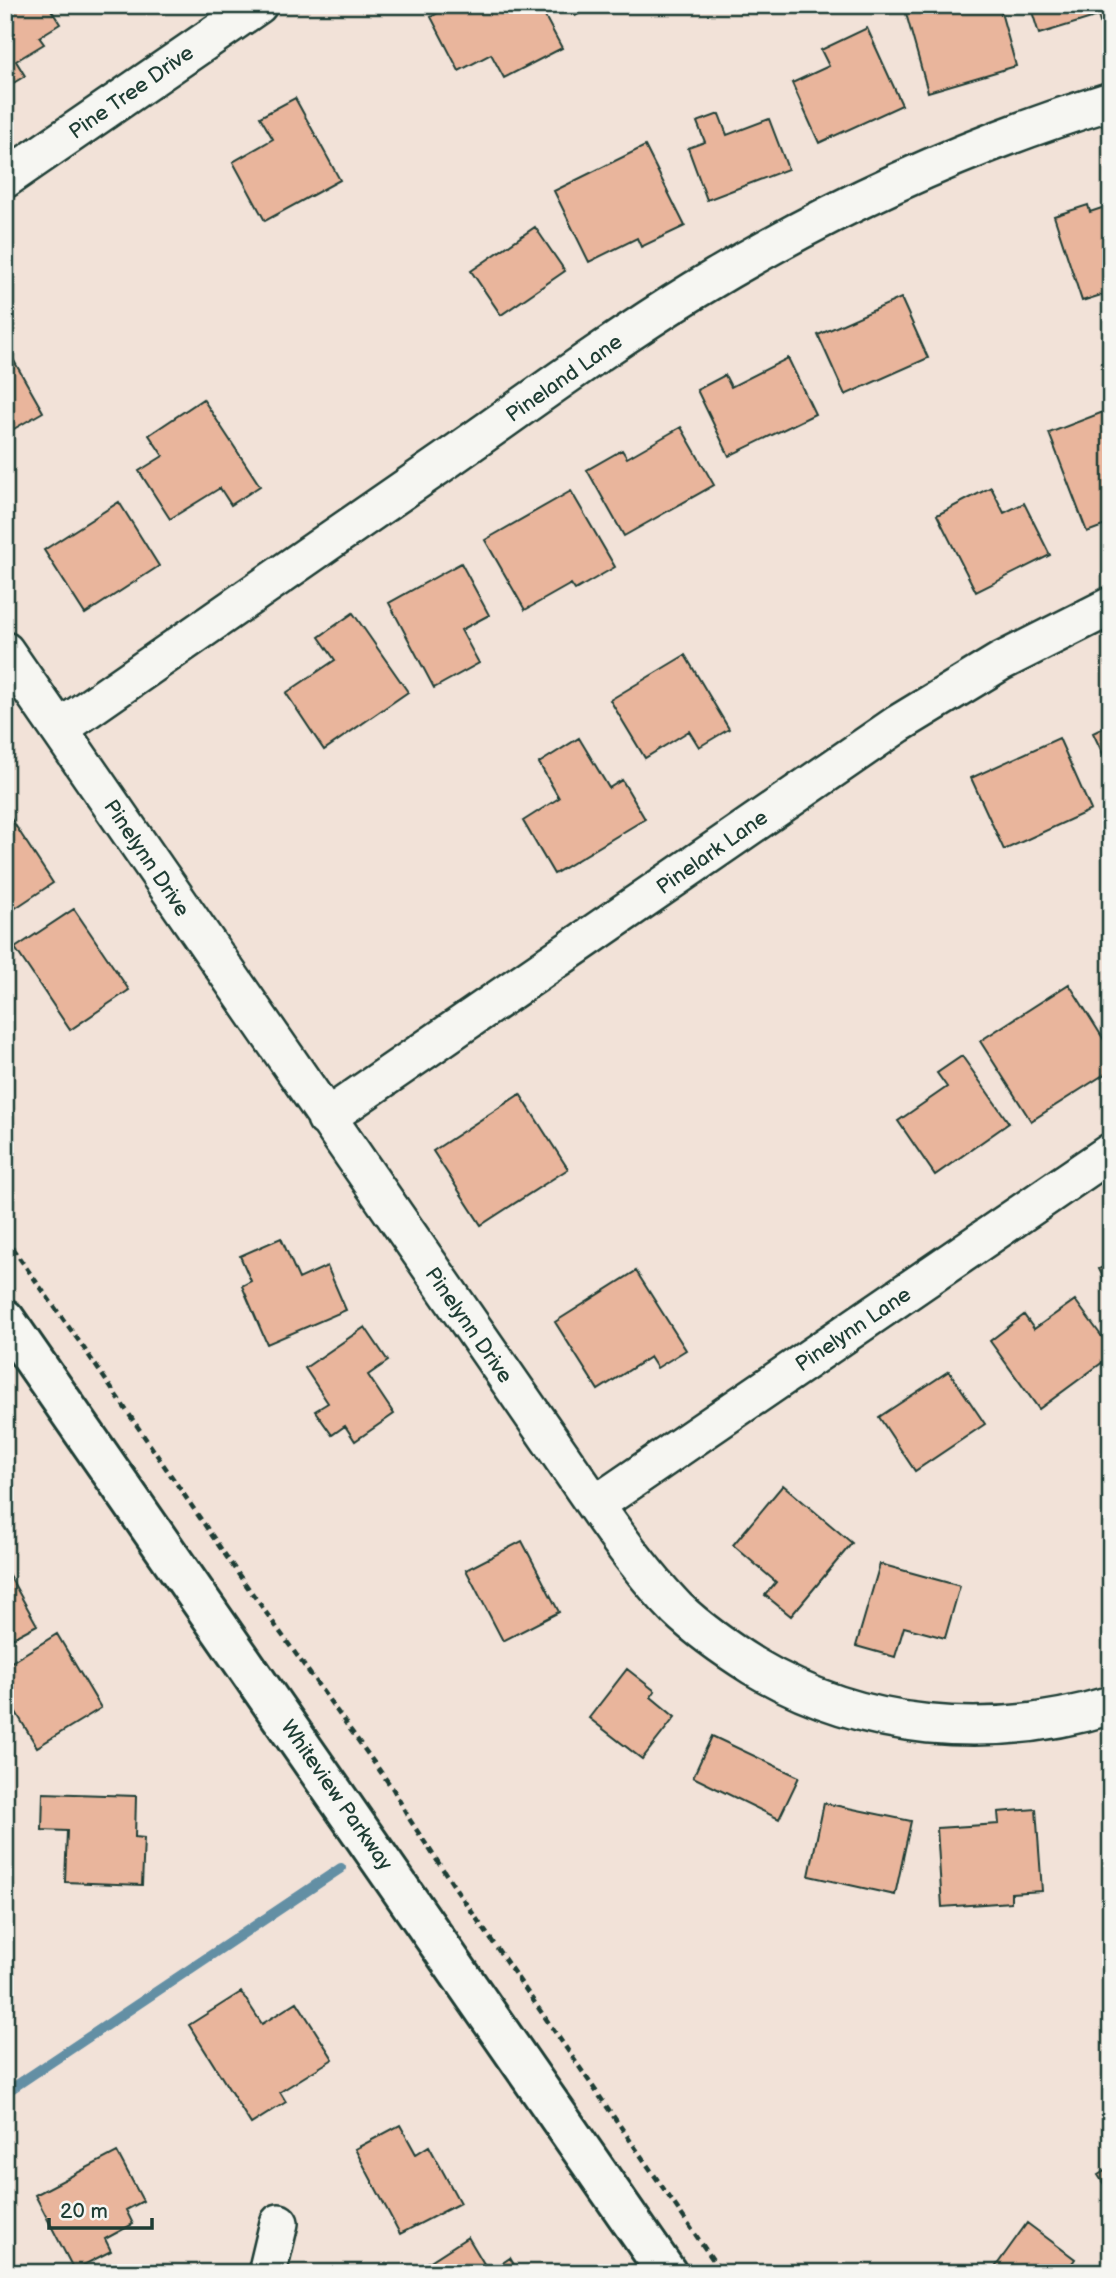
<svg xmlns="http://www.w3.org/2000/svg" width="1116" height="2278" font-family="'Balsamiq Sans',sans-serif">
<rect width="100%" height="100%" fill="#f2e2d8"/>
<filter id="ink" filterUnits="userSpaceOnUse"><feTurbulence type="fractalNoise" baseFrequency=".0143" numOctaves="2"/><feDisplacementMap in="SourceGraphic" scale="14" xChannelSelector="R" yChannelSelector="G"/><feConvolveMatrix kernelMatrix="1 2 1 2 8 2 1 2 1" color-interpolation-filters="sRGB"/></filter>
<g filter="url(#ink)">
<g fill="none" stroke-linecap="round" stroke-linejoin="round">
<path stroke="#638fa4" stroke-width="10" d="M 5,2093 L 341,1868"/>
</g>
<path fill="#e9b59c" stroke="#1f3d34" stroke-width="2" d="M 5,5 L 48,5 L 60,24 L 39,37 L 44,44 L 16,61 L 25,76 L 5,88 Z
M 452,5 L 539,5 L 562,48 L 504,78 L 491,54 L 459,71 L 431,17 Z
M 570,5 L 595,5 L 575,16 Z
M 922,5 L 952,5 L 954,9 L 967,5 L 999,5 L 1016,66 L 928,92 L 905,10 Z
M 1030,5 L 1111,5 L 1111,33 L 1104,35 L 1098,16 L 1039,34 Z
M 867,28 L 902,105 L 819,143 L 792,83 L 829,66 L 821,50 Z
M 295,98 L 340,180 L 265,221 L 233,162 L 273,139 L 260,117 Z
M 719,114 L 727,135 L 769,119 L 788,169 L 707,200 L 688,148 L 705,142 L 697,122 Z
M 645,146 L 685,226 L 641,247 L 637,238 L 589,262 L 554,191 Z
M 1088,205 L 1090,212 L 1111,205 L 1111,292 L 1082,301 L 1054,216 Z
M 535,227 L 565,271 L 501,315 L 471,271 Z
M 901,298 L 928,358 L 845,395 L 818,335 Z
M 5,345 L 43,412 L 5,434 Z
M 788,358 L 815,414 L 729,456 L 697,390 L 725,375 L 731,387 Z
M 203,399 L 260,486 L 231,505 L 220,488 L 170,519 L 139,471 L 163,456 L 149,435 Z
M 1111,409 L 1111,523 L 1087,532 L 1049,433 Z
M 681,427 L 714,485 L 624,536 L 587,470 L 622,450 L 627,458 Z
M 991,487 L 1004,513 L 1024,503 L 1050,555 L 976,592 L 937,515 Z
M 571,491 L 615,567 L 575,590 L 571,584 L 525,610 L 485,540 Z
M 119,502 L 159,566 L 85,614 L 44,550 Z
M 461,563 L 489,615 L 461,630 L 479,663 L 434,688 L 389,603 Z
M 353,613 L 408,692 L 324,750 L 286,693 L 335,660 L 319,637 Z
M 685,655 L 729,729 L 699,747 L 689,731 L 645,758 L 610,700 Z
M 1111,724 L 1111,771 L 1093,733 Z
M 579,738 L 609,788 L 622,780 L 645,819 L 554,874 L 523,821 L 559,798 L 539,763 Z
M 1059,738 L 1091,810 L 1004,850 L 971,778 Z
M 6,811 L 53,883 L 5,915 L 5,811 Z
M 74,909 L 129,990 L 70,1030 L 15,948 Z
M 1069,984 L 1111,1051 L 1111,1070 L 1031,1121 L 980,1041 Z
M 962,1056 L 1009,1123 L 935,1175 L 898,1121 L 947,1087 L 937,1073 Z
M 520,1094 L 568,1169 L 481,1225 L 433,1151 Z
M 281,1238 L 299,1279 L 327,1266 L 346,1310 L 267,1344 L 242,1286 L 251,1281 L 240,1256 Z
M 1111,1263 L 1111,1293 L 1099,1269 Z
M 636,1271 L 686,1350 L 657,1368 L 650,1357 L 598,1390 L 555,1322 Z
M 1075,1300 L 1111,1349 L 1111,1356 L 1039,1409 L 990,1341 L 1024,1315 L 1034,1329 Z
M 365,1327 L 388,1361 L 368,1375 L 394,1414 L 355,1441 L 345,1426 L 332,1435 L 315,1411 L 328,1403 L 305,1368 Z
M 949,1371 L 985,1424 L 915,1471 L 879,1417 Z
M 783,1485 L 852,1543 L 791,1616 L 765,1595 L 776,1582 L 733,1545 Z
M 522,1541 L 559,1612 L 503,1641 L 466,1570 Z
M 880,1564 L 960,1586 L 945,1638 L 904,1627 L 895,1657 L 856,1646 Z
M 5,1568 L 37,1625 L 5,1642 Z
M 57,1634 L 101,1708 L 37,1747 L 5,1694 L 5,1666 Z
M 627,1669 L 655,1691 L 651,1697 L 675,1717 L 642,1759 L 589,1718 Z
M 712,1736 L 799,1777 L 779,1819 L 693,1777 Z
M 43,1793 L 136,1796 L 135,1837 L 144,1838 L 142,1885 L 65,1882 L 67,1831 L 42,1830 Z
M 824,1803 L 911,1821 L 895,1895 L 809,1876 Z
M 1036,1809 L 1042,1891 L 1011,1893 L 1011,1902 L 942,1907 L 937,1828 L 999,1824 L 998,1812 Z
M 241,1992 L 262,2024 L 297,2002 L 333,2059 L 280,2092 L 286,2102 L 251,2124 L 189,2025 Z
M 400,2125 L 416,2154 L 429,2146 L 460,2203 L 400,2234 L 355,2149 Z
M 117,2152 L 143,2201 L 126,2210 L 133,2224 L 105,2239 L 111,2251 L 74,2270 L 35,2195 Z
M 1111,2167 L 1111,2195 L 1098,2175 Z
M 1027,2223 L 1075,2259 L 1065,2273 L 991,2273 Z
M 468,2237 L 489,2272 L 510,2258 L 519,2273 L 412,2273 Z"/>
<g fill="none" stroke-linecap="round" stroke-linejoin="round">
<g stroke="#1f3d34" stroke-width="42">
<path id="minor" d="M 5,179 L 258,5
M 5,651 L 595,1505 C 620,1541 646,1577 677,1609 C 700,1631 726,1649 753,1666 C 862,1731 991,1742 1111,1705
M 59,729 C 187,640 316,550 445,461 C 528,403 609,343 695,290 C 825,211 966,145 1111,101
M 326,1118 L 898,724 L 1000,662 L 1111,606
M 595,1505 L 1111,1152
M 267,2273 L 279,2223"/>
</g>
<g stroke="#1f3d34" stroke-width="44">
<path id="tertiary" d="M 5,1319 L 667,2273"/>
</g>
<path stroke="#1f3d34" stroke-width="4.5" stroke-dasharray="7 5" stroke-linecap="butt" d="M 5,1238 L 81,1344 L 239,1575 L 393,1789 L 410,1820 L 456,1889 L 722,2273"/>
<use href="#minor" stroke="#f6f6f2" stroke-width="37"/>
<use href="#tertiary" stroke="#f6f6f2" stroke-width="38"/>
</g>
</g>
<g text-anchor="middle" stroke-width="5" stroke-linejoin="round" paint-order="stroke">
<g font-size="21" fill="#1f3d34" stroke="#f6f6f2">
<text transform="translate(131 92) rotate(-35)" y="7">Pine Tree Drive</text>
<text transform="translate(564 378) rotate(-35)" y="7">Pineland Lane</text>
<text transform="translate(712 852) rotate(-35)" y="7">Pinelark Lane</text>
<text transform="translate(147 858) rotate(56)" y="7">Pinelynn Drive</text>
<text transform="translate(469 1325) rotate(55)" y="7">Pinelynn Drive</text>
<text transform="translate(853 1329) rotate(-34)" y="7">Pinelynn Lane</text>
<text transform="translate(337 1795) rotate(55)" y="7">Whiteview Parkway</text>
</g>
</g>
<rect width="1116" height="2278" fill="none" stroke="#f6f6f2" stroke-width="28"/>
<rect x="14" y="14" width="1088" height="2250" fill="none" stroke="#1f3d34" stroke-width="2.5" filter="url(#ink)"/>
<path d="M49 2218v10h103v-10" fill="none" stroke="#1f3d34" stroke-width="3.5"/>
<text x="60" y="2218" font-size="21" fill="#1f3d34" stroke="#f6f6f2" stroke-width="5" paint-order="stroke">20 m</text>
</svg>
